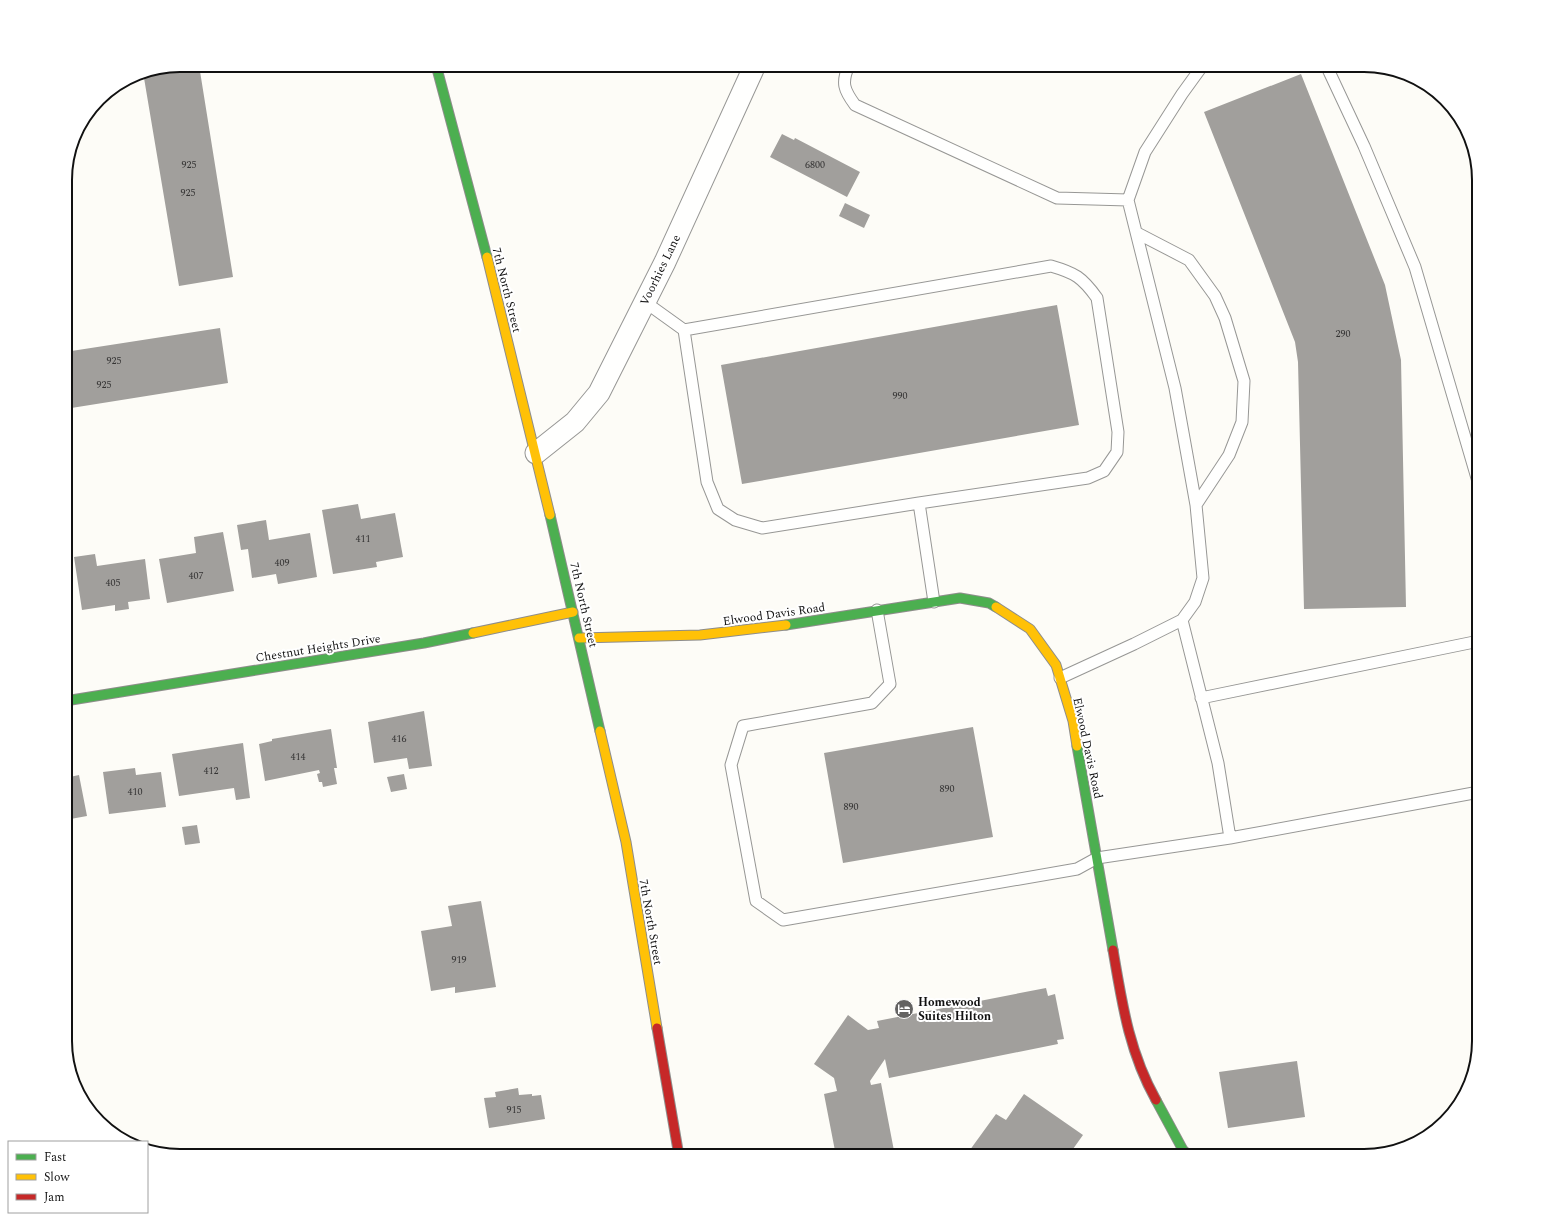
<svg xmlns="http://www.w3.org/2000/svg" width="1544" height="1221" font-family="Spectral,serif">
<rect width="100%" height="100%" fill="#fdfcf7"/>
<path fill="#a19f9c" d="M 180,65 L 199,65 L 233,277 L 179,286 L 143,72 Z
M 1301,74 L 1385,285 L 1401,360 L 1406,607 L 1304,609 L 1298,362 L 1295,342 L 1204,112 Z
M 782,134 L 794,140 L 795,138 L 860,172 L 847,197 L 770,157 Z
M 845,203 L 870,215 L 864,228 L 839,216 Z
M 1057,305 L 1079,425 L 742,484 L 721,365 Z
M 220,328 L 228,383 L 65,409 L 65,352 Z
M 358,504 L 361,519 L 395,513 L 403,557 L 376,562 L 377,567 L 333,574 L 322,510 Z
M 266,520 L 269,540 L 310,533 L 317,577 L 278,584 L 276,574 L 252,578 L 248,549 L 241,550 L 237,525 Z
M 223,532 L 234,591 L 167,603 L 159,559 L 196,553 L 194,537 Z
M 95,554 L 97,566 L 145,559 L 150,599 L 128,602 L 129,609 L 115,611 L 115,605 L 82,610 L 74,557 Z
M 424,711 L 432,766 L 409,769 L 407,758 L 374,763 L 368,722 Z
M 973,727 L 993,837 L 843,863 L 824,753 Z
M 331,729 L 337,768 L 334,768 L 337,784 L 323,787 L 322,782 L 319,782 L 317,774 L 320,773 L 319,770 L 265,781 L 259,744 L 272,741 L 272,739 Z
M 243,743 L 250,798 L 236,800 L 234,788 L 179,796 L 172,754 Z
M 135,768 L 136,775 L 161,772 L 166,807 L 109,814 L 103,772 Z
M 404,774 L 407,789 L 391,792 L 387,777 Z
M 79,775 L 87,816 L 65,820 L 65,778 Z
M 197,825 L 200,843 L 185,845 L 182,827 Z
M 481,901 L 496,987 L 455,993 L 455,987 L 431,991 L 421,931 L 452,926 L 448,906 Z
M 1046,988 L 1048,996 L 1055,994 L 1064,1039 L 1057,1040 L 1058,1044 L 889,1078 L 885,1059 L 870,1081 L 871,1085 L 881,1083 L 895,1156 L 836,1156 L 824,1094 L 837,1091 L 834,1078 L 814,1064 L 848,1015 L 868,1030 L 879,1028 L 877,1021 Z
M 1297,1061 L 1305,1117 L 1228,1128 L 1219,1072 Z
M 518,1088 L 519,1095 L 532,1094 L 532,1096 L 541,1095 L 545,1119 L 489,1128 L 484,1098 L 496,1097 L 495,1092 Z
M 1024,1094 L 1083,1135 L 1068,1156 L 970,1156 L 967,1154 L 996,1114 L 1006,1120 Z"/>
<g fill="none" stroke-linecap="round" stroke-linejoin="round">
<g stroke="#979795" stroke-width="13">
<path id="lane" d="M 849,65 C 841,83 844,90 855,105 L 1057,198 L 1128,200
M 1326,65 L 1364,146 L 1415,267 L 1479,485
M 1137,233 L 1189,260 L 1215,296 L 1225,318 L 1244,381 L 1242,422 L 1229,455 L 1196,505
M 645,302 L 684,330 L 707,482 L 718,509 L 735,520 L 762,528 L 919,503 L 934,602
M 684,330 L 1051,266 C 1075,273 1082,277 1097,298 L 1118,432 L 1117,452 L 1104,471 L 1088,478 L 919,503
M 877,610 L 890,684 L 872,703 L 743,726 L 731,765 L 756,901 L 783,920 L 1077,869 L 1097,858 L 1230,838 L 1218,763 L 1182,620
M 1060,678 L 1134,644 L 1182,620 L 1195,602 L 1203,578 L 1196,505 L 1175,388 L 1128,200 L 1145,152 L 1182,94 L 1203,65
M 1201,698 L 1479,641
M 1230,838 L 1479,792"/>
</g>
<g stroke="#979795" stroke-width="23">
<path id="street" d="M 536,453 L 575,422 L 599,393 L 665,262 L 755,65"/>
</g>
<g stroke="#8e8d8b" stroke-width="11">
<path id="fast" d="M 436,65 L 487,257
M 550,515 L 600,731
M 786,625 L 960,598 L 989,603 L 996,607
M 65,701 L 424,643 L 473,633
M 1077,746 L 1113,950
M 1156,1100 L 1183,1150 L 1189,1156"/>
</g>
<g stroke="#8e8d8b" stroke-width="11">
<path id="slow" d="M 487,257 L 550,515
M 996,607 L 1030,629 L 1056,665 L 1073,721 L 1077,746
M 473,633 L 573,612
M 579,638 L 700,635 L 786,625
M 600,731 L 626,842 L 657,1028"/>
</g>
<g stroke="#8e8d8b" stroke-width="11">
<path id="jam" d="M 1113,950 C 1122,1003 1129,1052 1156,1100
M 657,1028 L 679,1156"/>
</g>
<use href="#lane" stroke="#fffffe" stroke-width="11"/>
<use href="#street" stroke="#fffffe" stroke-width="21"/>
<use href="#fast" stroke="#4caf50" stroke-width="9"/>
<use href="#slow" stroke="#ffc107" stroke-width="9"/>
<use href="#jam" stroke="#c62828" stroke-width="9"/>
</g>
<defs>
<g id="hotel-disc" transform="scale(1)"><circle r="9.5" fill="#646362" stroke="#fff"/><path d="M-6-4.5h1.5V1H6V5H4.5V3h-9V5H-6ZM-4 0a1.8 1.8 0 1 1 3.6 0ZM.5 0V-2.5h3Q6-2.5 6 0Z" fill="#fff"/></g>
</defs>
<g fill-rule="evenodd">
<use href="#hotel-disc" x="904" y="1009"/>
</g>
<g text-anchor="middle" stroke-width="4" stroke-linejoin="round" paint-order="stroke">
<g font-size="10" fill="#353434">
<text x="189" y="168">925</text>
<text x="815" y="168">6800</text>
<text x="188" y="196">925</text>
<text x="1343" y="337">290</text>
<text x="114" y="364">925</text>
<text x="104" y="388">925</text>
<text x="900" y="399">990</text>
<text x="363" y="542">411</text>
<text x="282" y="566">409</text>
<text x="196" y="579">407</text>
<text x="113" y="586">405</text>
<text x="399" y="742">416</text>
<text x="298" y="760">414</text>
<text x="211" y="774">412</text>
<text x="947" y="792">890</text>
<text x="135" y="795">410</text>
<text x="851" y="810">890</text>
<text x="459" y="963">919</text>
<text x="514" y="1113">915</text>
</g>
<g font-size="12" fill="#111" stroke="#fff">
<text transform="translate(660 270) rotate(-64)" y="4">Voorhies Lane</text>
<text transform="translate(507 290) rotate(76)" y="4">7th North Street</text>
<text transform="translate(584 605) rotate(77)" y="4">7th North Street</text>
<text transform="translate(774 614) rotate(-8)" y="4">Elwood Davis Road</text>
<text transform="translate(318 648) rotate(-9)" y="4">Chestnut Heights Drive</text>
<text transform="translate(1088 748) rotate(78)" y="4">Elwood Davis Road</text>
<text transform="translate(651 922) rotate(80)" y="4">7th North Street</text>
</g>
<g font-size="12" font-weight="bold" fill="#111" stroke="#fff" text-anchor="start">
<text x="918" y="1006">Homewood<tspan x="918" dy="14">Suites Hilton</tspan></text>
</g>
</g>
<path d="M0 0H1544V1221H0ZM180 72H1364A108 108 0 0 1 1472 180V1041A108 108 0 0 1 1364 1149H180A108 108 0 0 1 72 1041V180A108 108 0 0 1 180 72Z" fill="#fff" fill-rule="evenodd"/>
<path fill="none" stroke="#111" stroke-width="2" d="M180 72H1364A108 108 0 0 1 1472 180V1041A108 108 0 0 1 1364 1149H180A108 108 0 0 1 72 1041V180A108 108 0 0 1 180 72Z"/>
<rect x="8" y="1141" width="140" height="72" fill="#ffffff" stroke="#a0a0a0"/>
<rect x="16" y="1154" width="20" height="6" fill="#4caf50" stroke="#a0a0a0"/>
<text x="44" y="1161" font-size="12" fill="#111111">Fast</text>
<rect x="16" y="1174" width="20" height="6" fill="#ffc107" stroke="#a0a0a0"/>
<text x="44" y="1181" font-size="12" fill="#111111">Slow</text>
<rect x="16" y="1194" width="20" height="6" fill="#c62828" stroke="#a0a0a0"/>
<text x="44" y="1201" font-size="12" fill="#111111">Jam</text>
</svg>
